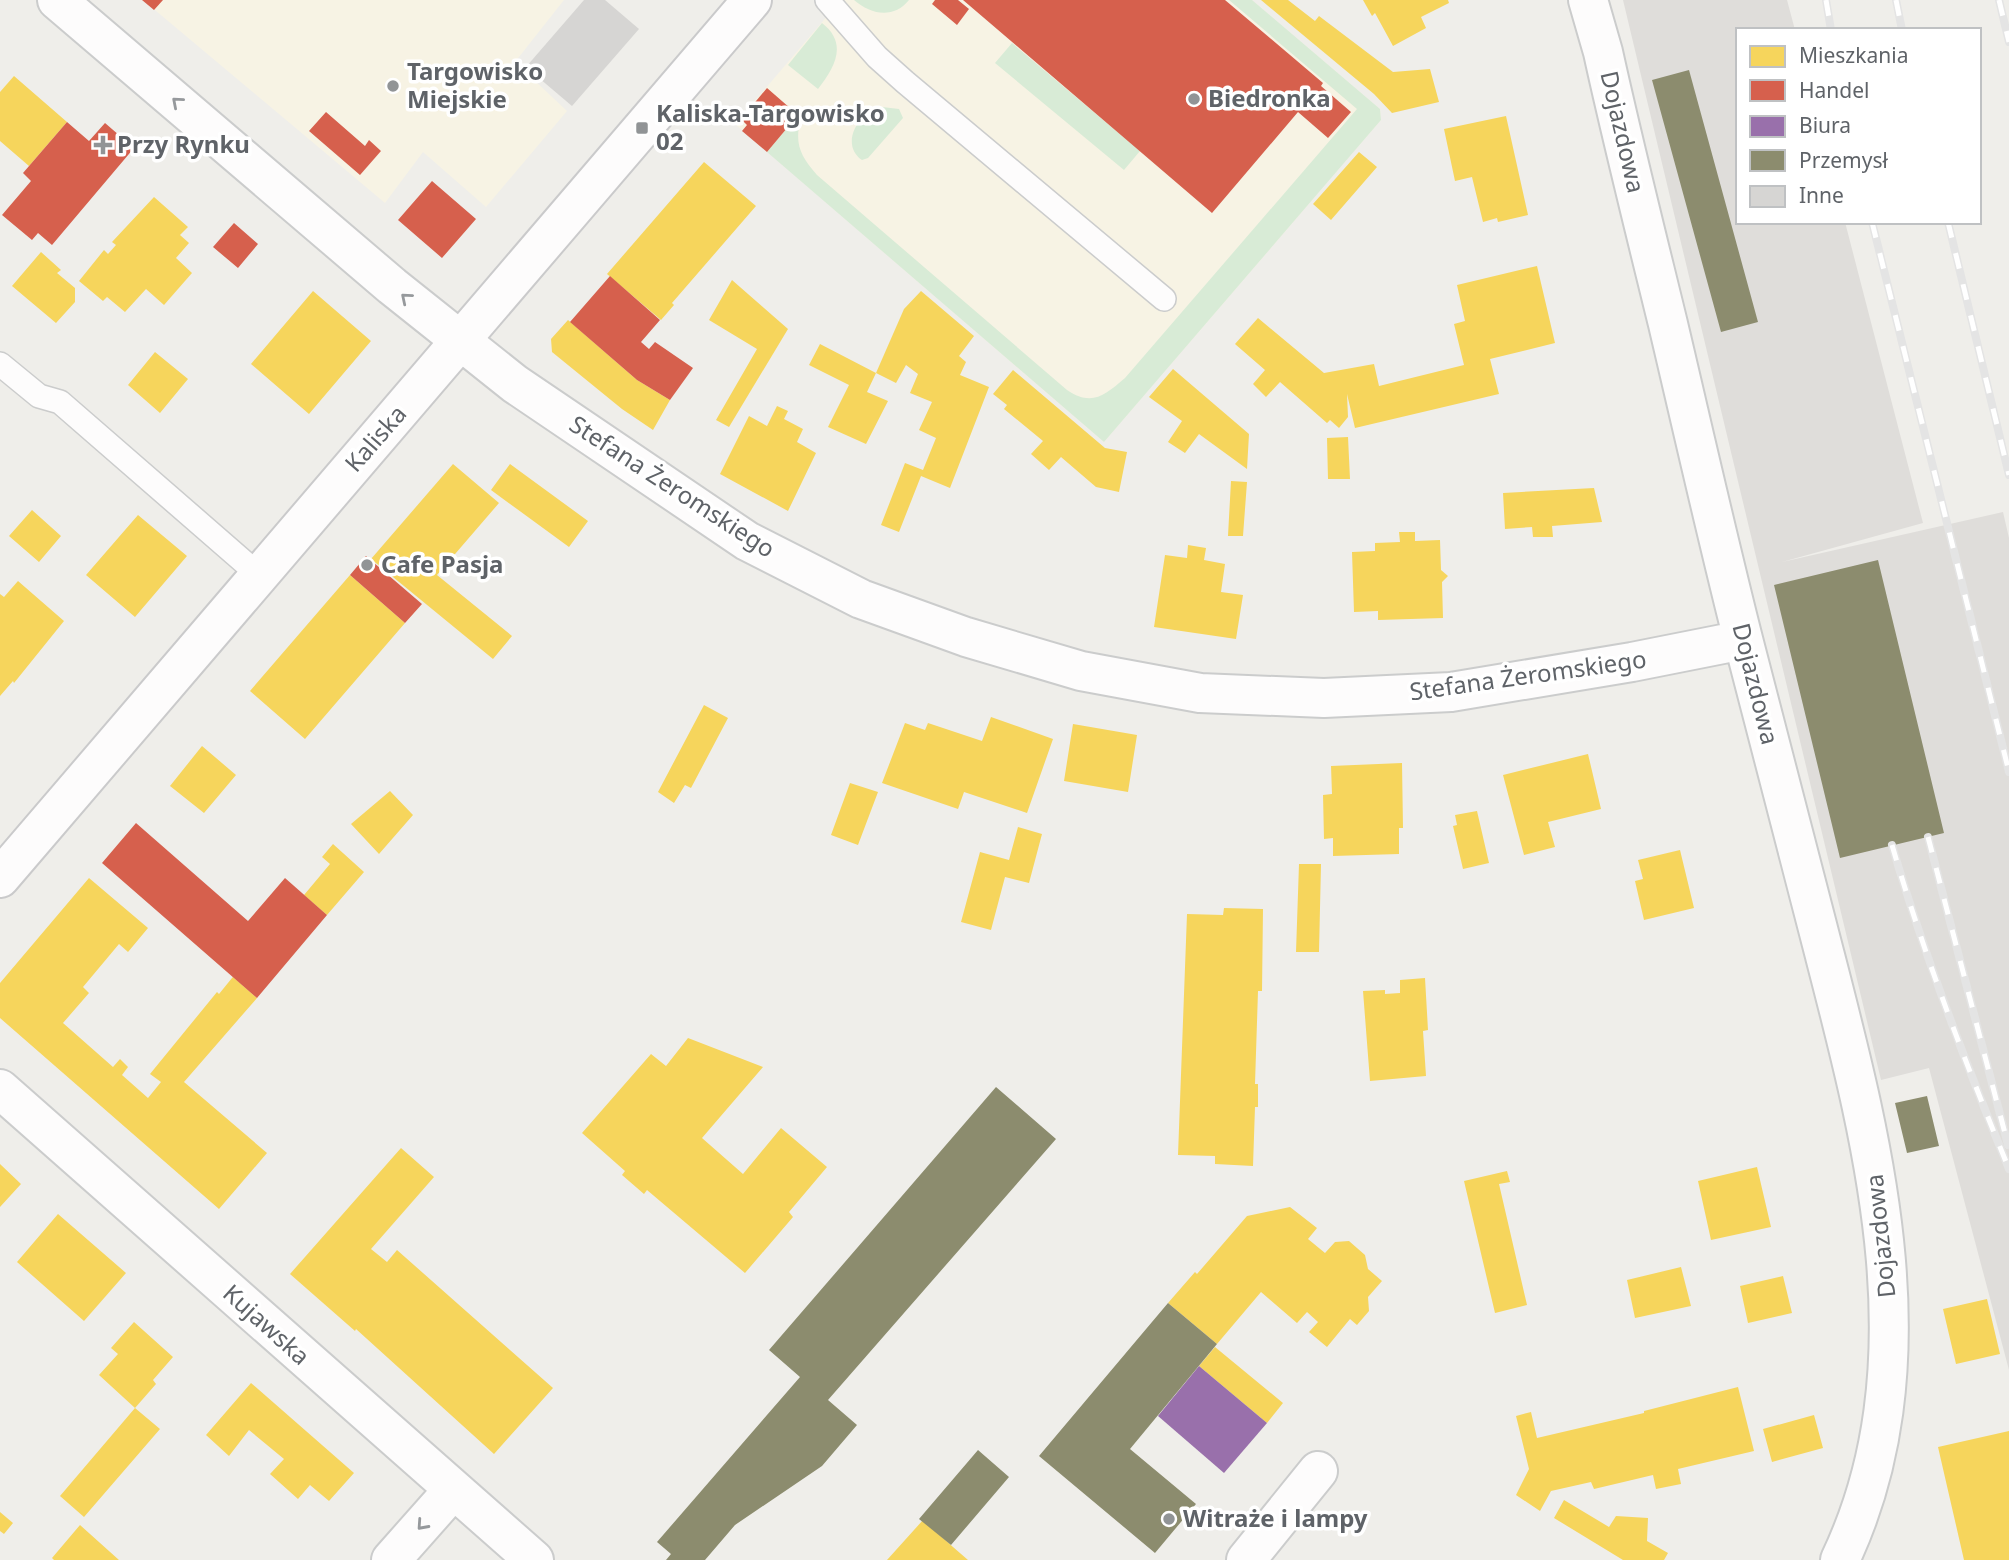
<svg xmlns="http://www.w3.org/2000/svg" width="2009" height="1560" font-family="'Noto Sans',sans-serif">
<rect width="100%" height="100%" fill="#efeeea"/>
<path fill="#f7f3e4" d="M 143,0 L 564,0 L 515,62 L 567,111 L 486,207 L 423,152 L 385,203 Z
M 841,0 L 1252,0 L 1380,109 L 1381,120 L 1104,442 L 735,124 Z"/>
<path fill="#dfddda" d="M 1623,0 L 1787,0 L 1795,30 L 1738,30 L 1738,222 L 1845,222 L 1923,523 L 1782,562 L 2003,512 L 2009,538 L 2009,1370 L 1929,1068 L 1881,1080 Z"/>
<path fill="#d8ebd6" d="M 854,0 L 909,0 C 894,19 871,15 854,0 Z
M 1229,0 L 1252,0 L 1380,109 L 1381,120 L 1104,442 L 767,152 L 798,115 L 801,117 C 794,144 800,155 817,175 L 1067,390 C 1092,407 1105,395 1125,378 L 1357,109 Z
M 822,23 C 849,44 834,68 818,89 L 788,65 Z
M 1012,43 L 1140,151 L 1124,170 L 995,63 Z
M 882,107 L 899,109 L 903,118 L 868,158 L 862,160 C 839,144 859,111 882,107 Z"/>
<path fill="#f6d55c" d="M 1261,0 L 1288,0 L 1315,21 L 1319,16 L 1393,72 L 1430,69 L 1439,102 L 1392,113 L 1374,94 Z
M 1363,0 L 1448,0 L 1449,3 L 1421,17 L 1426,28 L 1393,46 L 1375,13 L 1372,16 Z
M 14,76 L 67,122 L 29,166 L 0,141 L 0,92 Z
M 1506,116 L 1528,215 L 1498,222 L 1497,218 L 1483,222 L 1472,177 L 1455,181 L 1444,129 Z
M 1359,152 L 1377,167 L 1331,220 L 1313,204 Z
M 704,162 L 756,206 L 672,303 L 674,305 L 661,320 L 607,274 Z
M 154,197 L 188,227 L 180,235 L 189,243 L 176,258 L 192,273 L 164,305 L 146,289 L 125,312 L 107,297 L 103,301 L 79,281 L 104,250 L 108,254 L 116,245 L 112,242 Z
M 41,252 L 61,270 L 57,273 L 75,288 L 75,302 L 56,323 L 12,286 Z
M 1537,266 L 1555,343 L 1490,359 L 1499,394 L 1355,428 L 1347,394 L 1348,417 L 1339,428 L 1330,420 L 1327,423 L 1280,382 L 1266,397 L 1253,384 L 1265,370 L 1235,344 L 1258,318 L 1324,373 L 1374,364 L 1379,386 L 1464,365 L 1454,324 L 1465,321 L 1457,285 Z
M 732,280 L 788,329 L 729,427 L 716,420 L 757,349 L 709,320 Z
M 313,291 L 371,341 L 309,414 L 251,364 Z
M 921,291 L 974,336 L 959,356 L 966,362 L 960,375 L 989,387 L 950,488 L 921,476 L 899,532 L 881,525 L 905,463 L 923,470 L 936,438 L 919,430 L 932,402 L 910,393 L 918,374 L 906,365 L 896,383 L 876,373 L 904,309 Z
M 568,320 L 637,380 L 670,400 L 653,430 L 622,409 L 552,352 L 551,339 Z
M 820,344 L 876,373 L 867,392 L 888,401 L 866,444 L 828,427 L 849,385 L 809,365 Z
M 155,352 L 188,379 L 160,413 L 128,385 Z
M 1173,369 L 1249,434 L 1247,469 L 1199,434 L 1185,453 L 1168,442 L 1182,421 L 1149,397 Z
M 1013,370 L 1105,448 L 1127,452 L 1119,492 L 1096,487 L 1061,457 L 1049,470 L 1031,454 L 1043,441 L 1004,409 L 1007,405 L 993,394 Z
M 777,406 L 788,411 L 784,419 L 803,429 L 797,442 L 816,453 L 788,511 L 720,474 L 749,416 L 767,426 Z
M 1348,437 L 1350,479 L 1328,479 L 1327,438 Z
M 453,464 L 499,503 L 437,575 L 512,636 L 493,659 L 371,559 Z
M 510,464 L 588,521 L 569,547 L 491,490 Z
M 1231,481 L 1247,482 L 1243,536 L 1228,536 Z
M 1594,488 L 1602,522 L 1552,526 L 1553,537 L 1533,537 L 1532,527 L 1505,529 L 1503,493 Z
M 32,510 L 61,536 L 39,562 L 9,536 Z
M 138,515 L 187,556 L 135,617 L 86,575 Z
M 1399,532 L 1415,532 L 1415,541 L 1440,540 L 1441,570 L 1448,576 L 1442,582 L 1443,618 L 1378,620 L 1378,611 L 1354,612 L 1352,552 L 1375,551 L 1375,543 L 1400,542 Z
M 1188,545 L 1206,548 L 1204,560 L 1225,564 L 1221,592 L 1243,595 L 1236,639 L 1154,627 L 1165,555 L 1187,558 Z
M 350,575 L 405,623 L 305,739 L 250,691 Z
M 18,581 L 64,621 L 14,683 L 13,681 L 0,696 L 0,594 L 4,597 Z
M 704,705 L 728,718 L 691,788 L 685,785 L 674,803 L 658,792 Z
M 991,717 L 1053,739 L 1027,813 L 964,792 L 958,809 L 882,783 L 905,723 L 925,730 L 928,723 L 982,741 Z
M 1073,724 L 1137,735 L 1128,792 L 1064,781 Z
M 202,746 L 236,775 L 204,813 L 170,786 Z
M 1588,754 L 1601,809 L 1548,822 L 1555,847 L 1524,855 L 1503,775 Z
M 1402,763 L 1403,828 L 1399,828 L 1399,854 L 1333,856 L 1333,838 L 1324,839 L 1323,795 L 1332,794 L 1331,766 Z
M 850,783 L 878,792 L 858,845 L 831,835 Z
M 390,791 L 413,815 L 379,854 L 351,824 Z
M 1477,811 L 1489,863 L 1463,869 L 1453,826 L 1457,825 L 1455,815 Z
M 1018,827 L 1042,834 L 1029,883 L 1005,877 L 991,930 L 961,922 L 980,852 L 1009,860 Z
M 333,844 L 364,872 L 327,915 L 304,895 L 330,864 L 322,857 Z
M 1680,850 L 1694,908 L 1644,920 L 1635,881 L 1643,879 L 1638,860 Z
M 1299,864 L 1321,864 L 1319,952 L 1296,952 Z
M 89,878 L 148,928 L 128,952 L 119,944 L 83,987 L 89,993 L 63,1023 L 113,1067 L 120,1059 L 128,1067 L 122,1075 L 148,1098 L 161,1082 L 150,1074 L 217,992 L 219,994 L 232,978 L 233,977 L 257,998 L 184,1082 L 267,1153 L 219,1209 L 0,1018 L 0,983 Z
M 1224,908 L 1263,909 L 1262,991 L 1258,991 L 1255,1084 L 1258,1084 L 1258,1107 L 1255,1107 L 1253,1166 L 1215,1164 L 1215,1156 L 1178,1155 L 1187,914 L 1223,915 Z
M 1425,978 L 1428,1030 L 1423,1031 L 1426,1076 L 1370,1081 L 1363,991 L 1385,990 L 1385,994 L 1400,993 L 1400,980 Z
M 688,1038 L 763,1067 L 702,1138 L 743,1174 L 781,1128 L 827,1167 L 789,1212 L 793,1217 L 745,1273 L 647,1190 L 644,1194 L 622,1175 L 625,1171 L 582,1133 L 651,1054 L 666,1066 Z
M 401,1148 L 434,1177 L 371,1249 L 387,1262 L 397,1250 L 553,1388 L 494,1454 L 356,1329 L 355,1331 L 290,1274 Z
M 0,1164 L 21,1184 L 0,1207 Z
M 1757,1167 L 1771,1227 L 1711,1240 L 1698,1181 Z
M 1507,1171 L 1510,1182 L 1499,1184 L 1527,1305 L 1495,1313 L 1464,1181 Z
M 1290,1207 L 1317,1228 L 1308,1239 L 1325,1253 L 1335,1242 L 1349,1241 L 1365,1255 L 1368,1269 L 1382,1281 L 1368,1297 L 1369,1311 L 1357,1325 L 1350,1319 L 1327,1347 L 1309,1332 L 1318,1322 L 1307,1312 L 1297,1323 L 1261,1292 L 1217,1344 L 1168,1303 L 1195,1272 L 1197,1274 L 1247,1216 Z
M 58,1214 L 126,1273 L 84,1321 L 17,1262 Z
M 1681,1267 L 1691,1306 L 1635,1318 L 1627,1280 Z
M 1783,1276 L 1792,1313 L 1748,1323 L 1740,1286 Z
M 1987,1299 L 2000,1354 L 1956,1364 L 1943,1309 Z
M 134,1322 L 173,1357 L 153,1380 L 156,1384 L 135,1408 L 99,1375 L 118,1354 L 111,1348 Z
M 1215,1347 L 1283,1403 L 1267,1423 L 1199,1366 Z
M 251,1383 L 354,1473 L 329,1501 L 310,1485 L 298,1499 L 270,1474 L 284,1459 L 249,1430 L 229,1456 L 206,1435 Z
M 1738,1387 L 1754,1451 L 1678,1469 L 1681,1484 L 1656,1489 L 1653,1475 L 1594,1489 L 1591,1482 L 1551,1491 L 1540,1511 L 1516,1495 L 1529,1469 L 1516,1416 L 1531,1412 L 1537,1438 L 1644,1413 L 1644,1411 Z
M 135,1408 L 160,1429 L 84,1517 L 60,1496 Z
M 1814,1415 L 1823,1448 L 1772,1462 L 1763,1429 Z
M 2009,1431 L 2009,1560 L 1964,1560 L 1938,1447 Z
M 1564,1500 L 1609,1527 L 1616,1516 L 1648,1518 L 1647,1541 L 1668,1553 L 1664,1560 L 1623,1560 L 1554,1518 Z
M 0,1512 L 13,1523 L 4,1534 L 0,1531 Z
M 923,1520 L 953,1547 L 968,1560 L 887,1560 Z
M 80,1525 L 119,1560 L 54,1560 L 52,1558 Z"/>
<path fill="#d6604d" d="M 142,0 L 163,0 L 154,10 Z
M 935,0 L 958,0 L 969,9 L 957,25 L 932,4 Z
M 963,0 L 1225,0 L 1323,83 L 1321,86 L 1351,112 L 1328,138 L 1298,112 L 1212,213 Z
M 767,88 L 798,115 L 767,152 L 742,131 L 747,125 L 741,119 Z
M 326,112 L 365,146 L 369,140 L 381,151 L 360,175 L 309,131 Z
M 67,122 L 89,141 L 105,123 L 134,148 L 52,245 L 38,233 L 32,240 L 2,215 L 31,181 L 23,173 Z
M 432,181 L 476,219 L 442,258 L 398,220 Z
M 234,223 L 258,244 L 238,268 L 213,247 Z
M 610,276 L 660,320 L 641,342 L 649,349 L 655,342 L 693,368 L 670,400 L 637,380 L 570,322 Z
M 366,556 L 422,604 L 405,623 L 350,575 Z
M 136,823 L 248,921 L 285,878 L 327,915 L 257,998 L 102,863 Z"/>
<path fill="#9970ab" d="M 1199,1366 L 1267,1423 L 1224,1473 L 1158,1416 Z"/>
<path fill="#8c8c6e" d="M 1689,70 L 1758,322 L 1721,332 L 1652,80 Z
M 1878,560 L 1944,833 L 1840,858 L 1774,585 Z
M 996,1087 L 1056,1139 L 828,1400 L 857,1425 L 822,1466 L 735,1525 L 705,1560 L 666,1560 L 671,1554 L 657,1542 L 800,1377 L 769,1350 Z
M 1927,1096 L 1939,1146 L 1907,1153 L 1895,1103 Z
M 1168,1303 L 1217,1344 L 1130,1449 L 1196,1504 L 1155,1553 L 1039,1456 Z
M 978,1450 L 1009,1477 L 951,1545 L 919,1519 Z"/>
<path fill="#d6d5d3" d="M 584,0 L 605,0 L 639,29 L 572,106 L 526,67 Z"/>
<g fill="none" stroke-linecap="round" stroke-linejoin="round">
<g stroke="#cbcccc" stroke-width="26">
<path id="lane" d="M 827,0 L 877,57 L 905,82 L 1164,299
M 0,364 L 39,396 L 60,402 L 259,575"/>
</g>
<g stroke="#cbcccc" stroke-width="42">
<path id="street" d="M 57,0 L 392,286 L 515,384 L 747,541 L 861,599 L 966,637 L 1081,671 L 1200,693 L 1324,698 L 1451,692 L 1632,662 L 1743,640
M 1588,0 L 1603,52 C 1623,143 1646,234 1668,324 C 1693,430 1717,537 1744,643 C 1770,746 1797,849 1824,952 C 1875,1149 1932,1366 1840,1560
M 0,1089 L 534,1560
M 391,1560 L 453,1490
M 1246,1560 L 1318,1471"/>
</g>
<g stroke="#cacacb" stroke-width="42">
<path id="secondary" d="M 0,878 L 752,0"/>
</g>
<use href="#lane" stroke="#fdfcfc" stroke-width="23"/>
<use href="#street" stroke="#fdfcfc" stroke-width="38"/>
<use href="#secondary" stroke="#fdfcfc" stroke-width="38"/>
<g stroke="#e4e4e4" stroke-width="8">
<path id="rail" d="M 1826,0 L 1831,30
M 1896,0 L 1902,30
M 1999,0 L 2009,42
M 1872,222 L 2009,772
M 1948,222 L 2009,475
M 1928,837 L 2008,1145
M 1892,845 C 1924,955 1965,1062 2009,1169"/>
</g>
<use href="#rail" stroke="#fff" stroke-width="5" stroke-dasharray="16" stroke-linecap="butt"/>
</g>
<defs><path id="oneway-chevron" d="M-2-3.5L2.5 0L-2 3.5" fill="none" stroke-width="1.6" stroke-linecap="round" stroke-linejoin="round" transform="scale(1.75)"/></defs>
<g stroke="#96999c">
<use href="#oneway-chevron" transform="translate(177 102) rotate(-139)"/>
<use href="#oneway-chevron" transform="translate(406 298) rotate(-140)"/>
<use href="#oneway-chevron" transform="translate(422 1525) rotate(132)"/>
</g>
<g fill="#919496" stroke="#fff" stroke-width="2.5">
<circle cx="393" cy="86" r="7"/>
<circle cx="1194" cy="99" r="7"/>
<rect x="635" y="121" width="14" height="14" rx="3.5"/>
<path d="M99.5 134.5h7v7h7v7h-7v7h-7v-7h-7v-7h7z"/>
<circle cx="367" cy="565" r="7"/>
<circle cx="1169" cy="1519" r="7"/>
</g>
<g text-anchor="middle" stroke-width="7" stroke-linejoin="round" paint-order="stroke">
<g font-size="24" font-weight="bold" fill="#5f6368" stroke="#fff" text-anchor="start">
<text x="407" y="80">Targowisko<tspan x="407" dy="28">Miejskie</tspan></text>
<text x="1208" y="107">Biedronka</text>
<text x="656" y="122">Kaliska-Targowisko<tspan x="656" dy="28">02</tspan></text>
<text x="117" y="153">Przy Rynku</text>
<text x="381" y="573">Cafe Pasja</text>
<text x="1183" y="1527">Witraże i lampy</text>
</g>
<g font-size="24" fill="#5f6368" stroke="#fff">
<text transform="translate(1622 132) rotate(77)" y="8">Dojazdowa</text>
<text transform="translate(376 439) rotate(-49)" y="8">Kaliska</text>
<text transform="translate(672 487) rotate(33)" y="8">Stefana Żeromskiego</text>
<text transform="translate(1528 676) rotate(-8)" y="8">Stefana Żeromskiego</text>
<text transform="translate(1755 684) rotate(76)" y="8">Dojazdowa</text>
<text transform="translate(1881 1236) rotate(-96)" y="8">Dojazdowa</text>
<text transform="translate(266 1325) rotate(42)" y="8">Kujawska</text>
</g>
</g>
<rect x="1736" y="28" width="245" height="196" fill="#ffffff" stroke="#bfc1c3" stroke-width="2"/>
<rect x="1750" y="46" width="35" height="21" fill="#f6d55c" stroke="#bfc1c3" stroke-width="2"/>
<text x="1799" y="63" font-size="21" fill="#5f6368">Mieszkania</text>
<rect x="1750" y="80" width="35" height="21" fill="#d6604d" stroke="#bfc1c3" stroke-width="2"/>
<text x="1799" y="98" font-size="21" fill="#5f6368">Handel</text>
<rect x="1750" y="116" width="35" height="21" fill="#9970ab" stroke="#bfc1c3" stroke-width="2"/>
<text x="1799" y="133" font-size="21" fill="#5f6368">Biura</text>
<rect x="1750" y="150" width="35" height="21" fill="#8c8c6e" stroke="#bfc1c3" stroke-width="2"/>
<text x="1799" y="168" font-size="21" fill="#5f6368">Przemysł</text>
<rect x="1750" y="186" width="35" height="21" fill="#d6d5d3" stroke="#bfc1c3" stroke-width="2"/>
<text x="1799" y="203" font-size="21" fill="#5f6368">Inne</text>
</svg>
